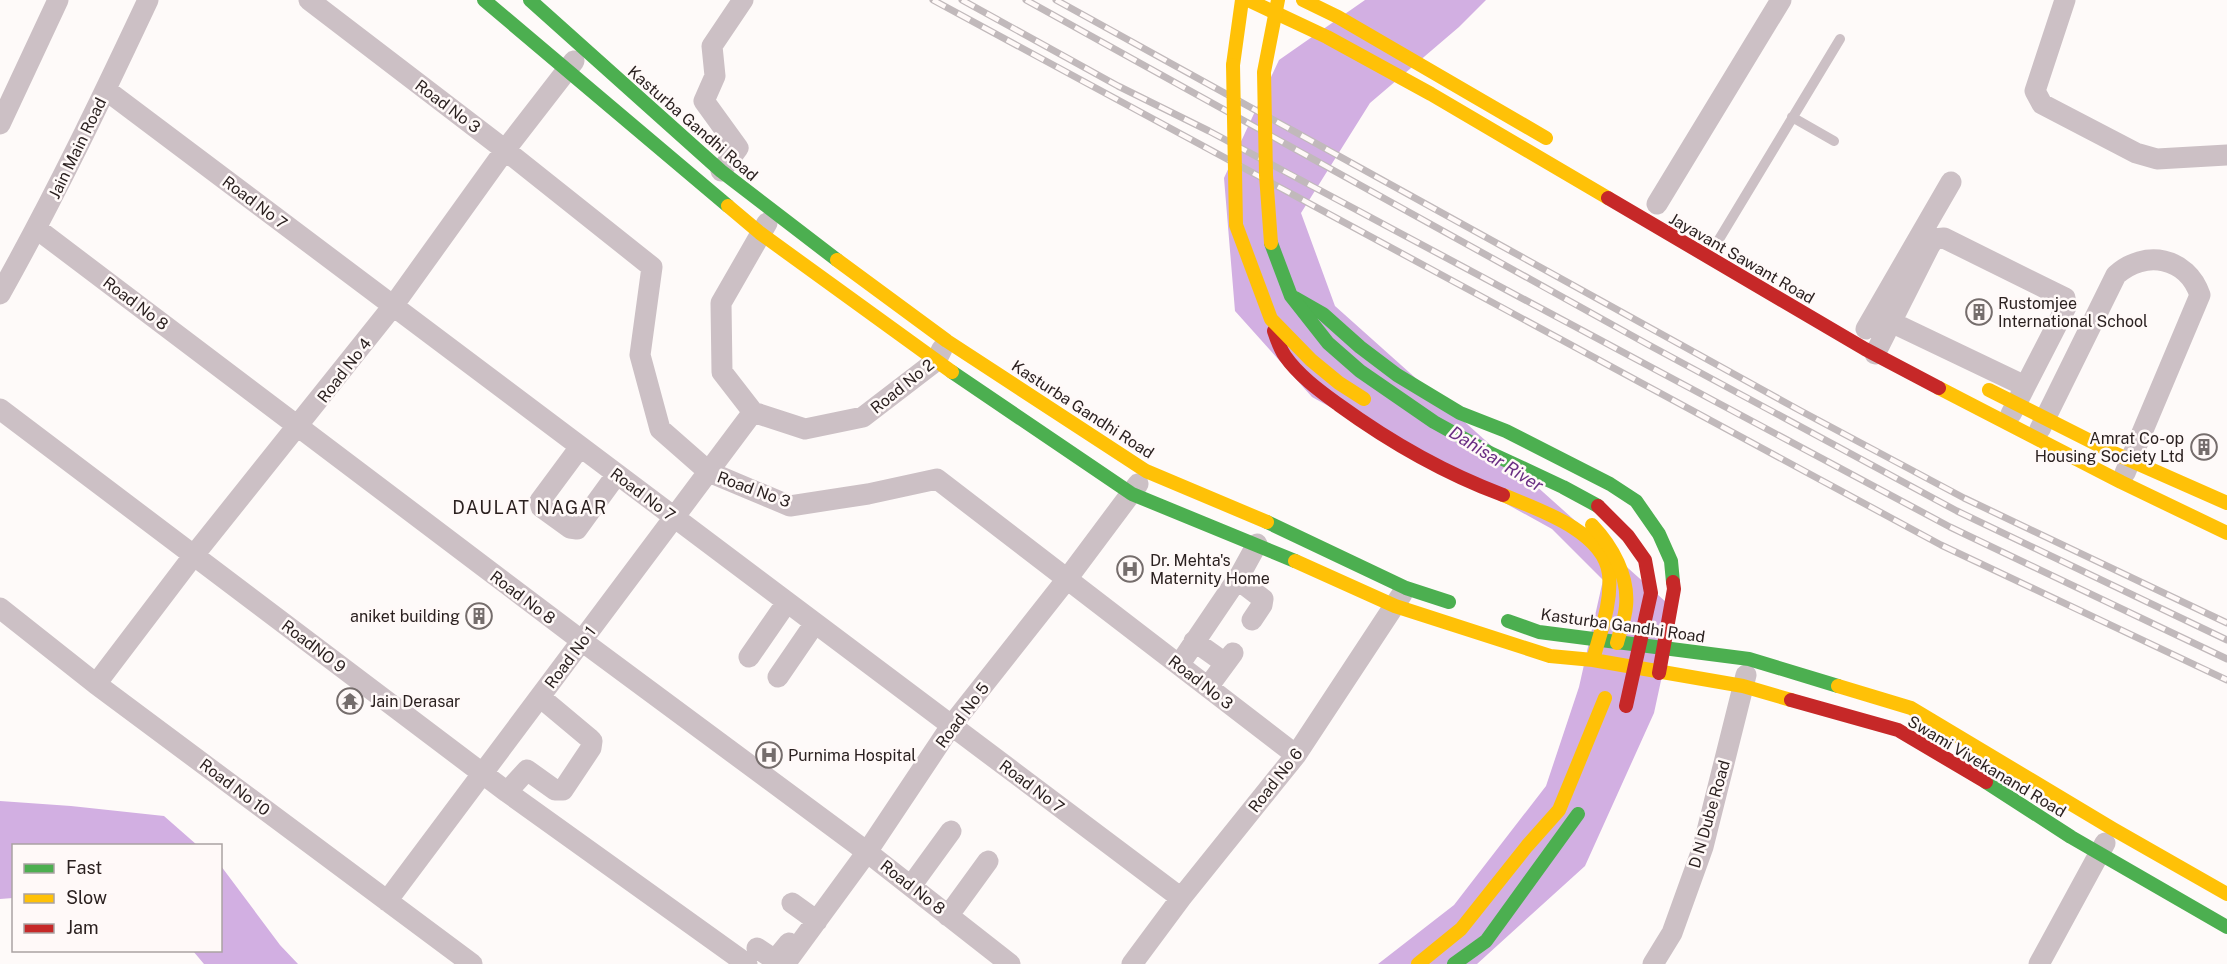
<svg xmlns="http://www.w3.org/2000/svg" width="2227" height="964" font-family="'Public Sans',sans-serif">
<rect width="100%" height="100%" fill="#fefaf9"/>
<path fill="#d2afe2" d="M 1365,0 L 1486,0 L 1459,27 L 1370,103 L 1301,213 L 1335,306 L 1676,611 L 1654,713 L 1585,866 L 1477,964 L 1378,964 L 1454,905 L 1546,786 L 1579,687 L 1603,580 L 1552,529 L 1312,397 L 1235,311 L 1224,178 L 1279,60 Z
M 0,801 L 71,806 L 164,816 L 197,845 L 14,846 L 13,898 L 0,899 Z
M 221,866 L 280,945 L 298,964 L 204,964 L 193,951 L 220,950 Z"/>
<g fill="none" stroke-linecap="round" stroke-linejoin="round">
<path stroke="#ccc0c5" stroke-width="10" d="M 1792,117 L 1834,141
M 1718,241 L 1840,39"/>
<path stroke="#ccc0c5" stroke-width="21" d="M 309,0 L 505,150 L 652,267 L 640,355 L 660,429 L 709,472 L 790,506 L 868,494 L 937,479 L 1296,755
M 2065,0 L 2035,91 L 2042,104 L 2136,153 L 2157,159 L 2227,155
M 106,90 L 1181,898
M 0,124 L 58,0
M 721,171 L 738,148 L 704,101 L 715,76 L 712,46 L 743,0
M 1657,204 L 1781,0
M 767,223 L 721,303 L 722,372 L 753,412 L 805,429 L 863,417 L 936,361 L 942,349
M 37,229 L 582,641 L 867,852 L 1010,964
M 0,294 C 54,198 101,100 148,0
M 1891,322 L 2025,386
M 1866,329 L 1951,182
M 1875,354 L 1929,247 L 1934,239 L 1944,238 L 2065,298 L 2066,307 L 2011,414
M 0,409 L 507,792 L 747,964
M 2040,429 L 2116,275 C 2145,249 2187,257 2200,295 L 2125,473
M 580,447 L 540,501 L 541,507 L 570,528 L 577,529 L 617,474
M 1237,579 L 1263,599 L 1262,605 L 1252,620
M 0,608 L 96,684 L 472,964
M 1194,641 L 1225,663
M 749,657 L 787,602
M 1179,665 L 1240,575 L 1257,544
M 778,677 L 815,623
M 96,684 L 194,555 L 393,306 L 505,150 L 574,61
M 1208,687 L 1233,653
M 507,792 L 527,770 L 555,790 L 563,790 L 591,748 L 592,741 L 589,738 L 540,697
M 911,886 L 951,831
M 387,901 L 753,412
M 792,903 L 817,921
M 948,916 L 988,861
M 757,948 L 775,960 L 789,943
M 785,964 L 867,852 L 951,726 L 1067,579 L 1138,484
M 1132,964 L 1181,898 L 1296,755 L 1402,594
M 1653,964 L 1672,933 L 1703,847 L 1746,675
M 2039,964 L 2105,843"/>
<path stroke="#4caf50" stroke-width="14" d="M 484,0 L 728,206
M 530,0 L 721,171 L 837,260
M 1295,298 L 1323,314 L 1360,347 L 1397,375 L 1460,413 L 1506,431 L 1610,484 L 1636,501 L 1659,534 L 1671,561 L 1673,582
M 952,372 L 1132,494 L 1295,561
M 1267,522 L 1406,588 L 1449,602
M 1508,621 L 1539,632 L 1749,659 L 1838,686
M 1986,782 L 2071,837 L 2227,927
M 1454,964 L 1486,941 L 1578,814"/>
<path stroke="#ffc107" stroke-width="14" d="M 1248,0 L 1327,37 L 1431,94 L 1608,198
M 1303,0 L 1338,17 L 1546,138
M 1233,65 L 1242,0
M 728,206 L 760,233 L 952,372
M 837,260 L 947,341 L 1146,471 L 1267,522
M 1939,388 L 2121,482 L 2227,533
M 1989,390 L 2116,454 L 2227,503
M 1503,495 C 1537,509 1604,531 1609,574 C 1612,603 1600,633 1593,660
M 1295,561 L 1395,606 L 1550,656 L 1593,660 L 1743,686 L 1791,700
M 1838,686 L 1911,708 L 2113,829 L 2227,894
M 1418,964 L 1461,929 L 1527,846 L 1559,810 L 1605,698"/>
<path stroke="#c62828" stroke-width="14" d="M 1608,198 L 1865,349 L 1939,388
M 1274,331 C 1277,340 1280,349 1285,356 C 1299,376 1320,391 1339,405 C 1390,442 1444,473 1503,495
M 1659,673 L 1674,589 L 1673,582
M 1791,700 L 1898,730 L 1986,782"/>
<g stroke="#c1b9bb" stroke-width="7">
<path id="rail" d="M 933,0 L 1941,545 L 2227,680
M 962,0 L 1118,86 L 1209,131 L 1950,527 L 2227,659
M 1026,0 L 1647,344 L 1957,511 L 2227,640
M 1056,0 L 1799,410 L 1964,498 L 2227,623"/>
</g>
<use href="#rail" stroke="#fff9f8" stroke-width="4.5" stroke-dasharray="14" stroke-linecap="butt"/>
<path stroke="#4caf50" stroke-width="14" d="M 1271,243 L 1291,296 L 1328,343 L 1360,371 L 1434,422 L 1490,453 L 1563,487 L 1598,506"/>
<path stroke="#ffc107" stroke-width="14" d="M 1233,65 L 1236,225 L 1271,319 L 1311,360 L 1339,383 L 1364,399
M 1271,243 L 1266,175 L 1264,72 L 1278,0
M 1592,525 C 1612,546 1629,576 1626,606 C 1625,619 1620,631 1617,643"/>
<path stroke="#c62828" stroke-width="14" d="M 1598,506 L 1628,536 L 1645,560 L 1651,593 L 1626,706"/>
</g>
<defs>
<g id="building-ring" transform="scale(1.35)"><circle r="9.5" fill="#fff9f8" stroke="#756d6c" stroke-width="1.5"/><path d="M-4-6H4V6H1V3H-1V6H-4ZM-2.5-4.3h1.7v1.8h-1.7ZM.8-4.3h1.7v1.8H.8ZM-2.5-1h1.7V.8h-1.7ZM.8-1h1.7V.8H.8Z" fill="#756d6c"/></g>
<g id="hospital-ring" transform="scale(1.35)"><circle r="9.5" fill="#fff9f8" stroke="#756d6c" stroke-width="1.5"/><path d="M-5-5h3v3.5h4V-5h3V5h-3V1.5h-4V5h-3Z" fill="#756d6c"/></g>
<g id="temple-ring" transform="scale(1.35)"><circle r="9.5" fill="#fff9f8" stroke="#756d6c" stroke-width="1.5"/><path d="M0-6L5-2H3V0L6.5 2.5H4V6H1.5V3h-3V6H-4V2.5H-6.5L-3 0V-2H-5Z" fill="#756d6c"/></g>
</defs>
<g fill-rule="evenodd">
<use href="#building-ring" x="1979" y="312"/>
<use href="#building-ring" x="2204" y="447"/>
<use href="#hospital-ring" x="1130" y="569"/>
<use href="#building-ring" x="479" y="616"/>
<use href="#temple-ring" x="350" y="701"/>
<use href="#hospital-ring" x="769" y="755"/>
</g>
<g text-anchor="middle" stroke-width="5" stroke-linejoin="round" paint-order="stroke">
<g font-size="16" fill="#2b2120" stroke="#fff9f8">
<text transform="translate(448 106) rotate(37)" y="6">Road No 3</text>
<text transform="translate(693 123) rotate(41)" y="6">Kasturba Gandhi Road</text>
<text transform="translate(77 148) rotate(-64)" y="6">Jain Main Road</text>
<text transform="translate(255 202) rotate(37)" y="6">Road No 7</text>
<text transform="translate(1742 258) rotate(30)" y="6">Jayavant Sawant Road</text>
<text transform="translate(136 303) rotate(37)" y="6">Road No 8</text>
<text transform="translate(344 370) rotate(-52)" y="6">Road No 4</text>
<text transform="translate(902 386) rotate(-39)" y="6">Road No 2</text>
<text transform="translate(1083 409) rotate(33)" y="6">Kasturba Gandhi Road</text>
<text transform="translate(754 489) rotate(20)" y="6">Road No 3</text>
<text transform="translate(643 494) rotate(37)" y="6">Road No 7</text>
<text transform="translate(523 597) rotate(37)" y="6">Road No 8</text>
<text transform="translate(1623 625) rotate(8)" y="6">Kasturba Gandhi Road</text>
<text transform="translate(314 646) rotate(37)" y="6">RoadNO 9</text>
<text transform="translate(570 657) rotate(-53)" y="6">Road No 1</text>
<text transform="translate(1201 682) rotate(38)" y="6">Road No 3</text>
<text transform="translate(962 715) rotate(-53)" y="6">Road No 5</text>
<text transform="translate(1987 766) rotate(31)" y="6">Swami Vivekanand Road</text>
<text transform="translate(1275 780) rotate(-52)" y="6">Road No 6</text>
<text transform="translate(1032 786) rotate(37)" y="6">Road No 7</text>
<text transform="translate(235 787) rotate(37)" y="6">Road No 10</text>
<text transform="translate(1709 814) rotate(-74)" y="6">D N Dube Road</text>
<text transform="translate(913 887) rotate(38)" y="6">Road No 8</text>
</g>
<g font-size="16" fill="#2b2120" stroke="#fff9f8" text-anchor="start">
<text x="1998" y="309">Rustomjee<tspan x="1998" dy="18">International School</tspan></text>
<text x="2184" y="444" text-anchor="end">Amrat Co-op<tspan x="2184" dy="18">Housing Society Ltd</tspan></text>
<text x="1150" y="566">Dr. Mehta's<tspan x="1150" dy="18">Maternity Home</tspan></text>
<text x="460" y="622" text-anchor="end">aniket building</text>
<text x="370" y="707">Jain Derasar</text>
<text x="788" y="761">Purnima Hospital</text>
</g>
<g font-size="18" font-style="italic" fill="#6a2e84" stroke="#fff9f8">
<text transform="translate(1496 459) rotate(32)" y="6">Dahisar River</text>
</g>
<g font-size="18" letter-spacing="1.5" fill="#2b2120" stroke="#fff9f8">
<text x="530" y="514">DAULAT NAGAR</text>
</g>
</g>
<rect x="12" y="844" width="210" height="108" fill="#fff9f8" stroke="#aaa3a2" stroke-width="1.5"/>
<rect x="24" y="864" width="30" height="9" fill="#4caf50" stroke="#aaa3a2" stroke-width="1.5"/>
<text x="66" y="874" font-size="18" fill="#2b2120">Fast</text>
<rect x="24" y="894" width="30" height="9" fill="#ffc107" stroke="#aaa3a2" stroke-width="1.5"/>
<text x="66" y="904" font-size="18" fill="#2b2120">Slow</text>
<rect x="24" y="924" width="30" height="9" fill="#c62828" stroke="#aaa3a2" stroke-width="1.5"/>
<text x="66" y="934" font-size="18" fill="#2b2120">Jam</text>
</svg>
